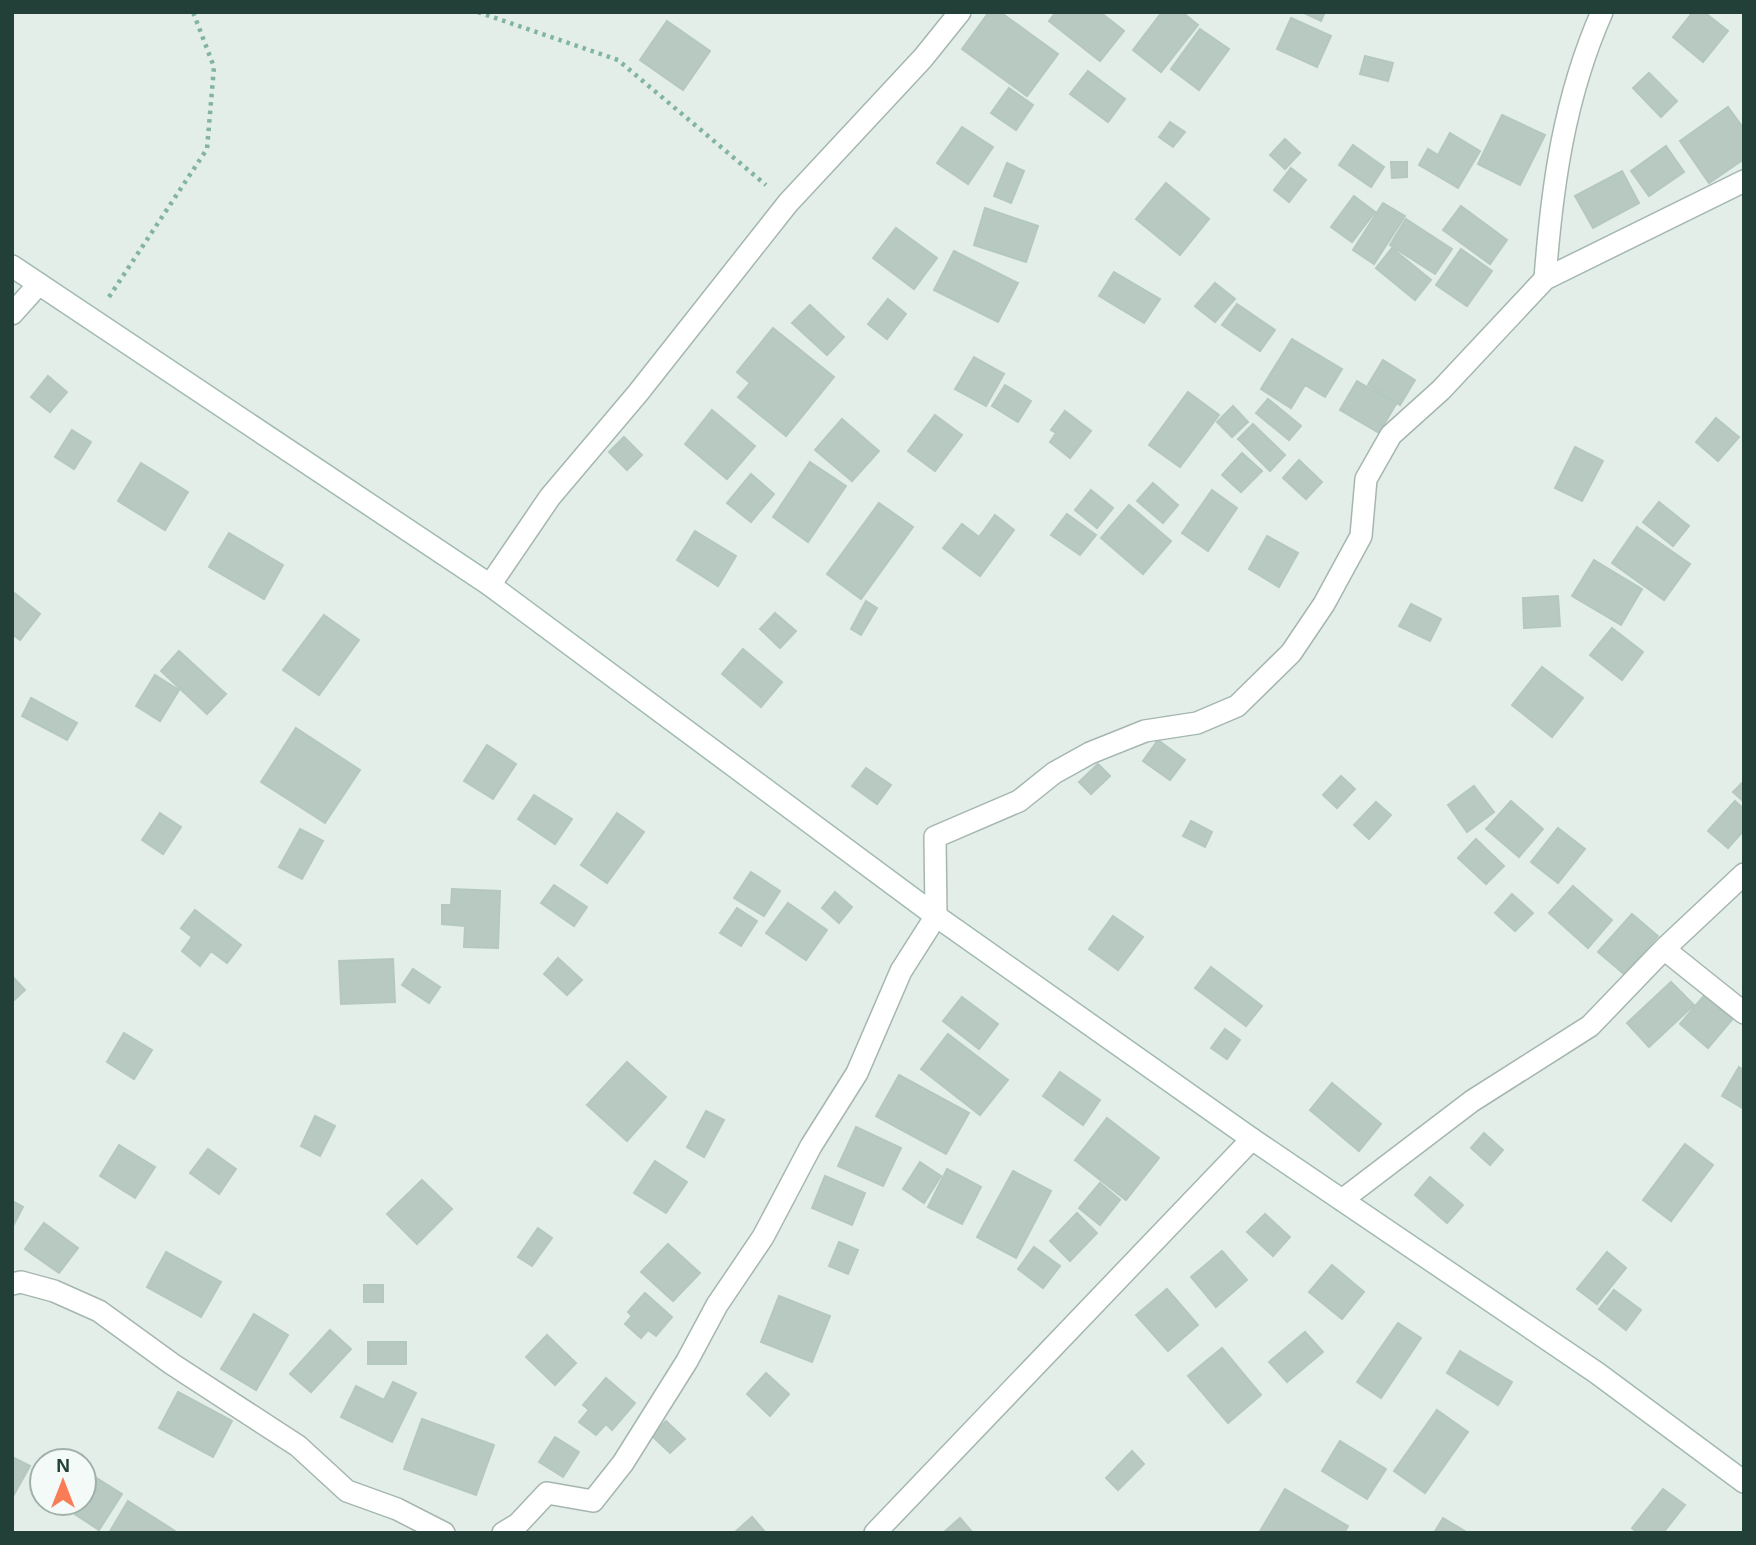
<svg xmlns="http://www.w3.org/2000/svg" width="1756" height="1545" font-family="Arial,sans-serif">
<rect width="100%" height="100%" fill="#e3eee9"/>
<path fill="#b8c9c2" stroke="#b5c8c0" stroke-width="2" d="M 989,12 L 1000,12 L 1058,54 L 1027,96 L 962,49 Z
M 1056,12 L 1100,12 L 1124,31 L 1100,61 L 1049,21 Z
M 1162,12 L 1182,12 L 1198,25 L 1161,72 L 1133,50 Z
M 1302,12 L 1325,12 L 1321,21 Z
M 1693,12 L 1704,12 L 1728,31 L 1703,62 L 1673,37 Z
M 1291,18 L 1331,36 L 1317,67 L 1277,49 Z
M 667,21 L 710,51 L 683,90 L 640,60 Z
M 1200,29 L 1229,49 L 1199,90 L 1171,69 Z
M 1365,56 L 1393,63 L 1388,81 L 1360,74 Z
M 1088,71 L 1125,99 L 1108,122 L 1070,94 Z
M 1649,73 L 1677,101 L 1661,117 L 1633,88 Z
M 1009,88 L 1033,105 L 1016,130 L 991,113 Z
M 1728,107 L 1744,129 L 1744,159 L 1709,183 L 1680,141 Z
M 1502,115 L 1545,135 L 1520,185 L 1478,164 Z
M 1170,122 L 1185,132 L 1173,147 L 1159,137 Z
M 962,127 L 993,147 L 968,184 L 937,163 Z
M 1450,133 L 1480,151 L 1458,188 L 1419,165 L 1428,149 L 1438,155 Z
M 1285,139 L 1300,153 L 1285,169 L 1270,155 Z
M 1353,145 L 1384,167 L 1371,187 L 1339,165 Z
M 1666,146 L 1684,172 L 1649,196 L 1631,171 Z
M 1391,162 L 1407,162 L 1407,177 L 1392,178 Z
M 1007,163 L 1024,171 L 1011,203 L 994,196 Z
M 1291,168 L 1306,180 L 1289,202 L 1274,190 Z
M 1622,171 L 1639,203 L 1593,228 L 1575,196 Z
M 1166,183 L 1209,219 L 1180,255 L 1136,219 Z
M 1354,196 L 1375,212 L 1352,242 L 1331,227 Z
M 1383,203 L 1405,216 L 1374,264 L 1353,250 Z
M 1461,206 L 1507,240 L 1490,264 L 1443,230 Z
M 985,208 L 1038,226 L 1026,262 L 974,245 Z
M 1406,219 L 1452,249 L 1435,274 L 1390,245 Z
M 896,228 L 937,258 L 914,289 L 873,258 Z
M 1392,248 L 1431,280 L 1415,300 L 1376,268 Z
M 1461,249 L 1492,271 L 1467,306 L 1436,285 Z
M 954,251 L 1018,283 L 998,322 L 934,290 Z
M 1114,272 L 1160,299 L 1144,323 L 1099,296 Z
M 1215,283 L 1235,299 L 1215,322 L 1195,306 Z
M 888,299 L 906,314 L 887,339 L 868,324 Z
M 1237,304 L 1275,330 L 1260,351 L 1222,325 Z
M 810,305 L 844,337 L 827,355 L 792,323 Z
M 773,328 L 834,377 L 786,436 L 738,397 L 750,383 L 737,372 Z
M 1292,339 L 1342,369 L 1325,397 L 1305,385 L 1291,408 L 1261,389 Z
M 974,357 L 1004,374 L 986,406 L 955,389 Z
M 1383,360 L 1415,380 L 1400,405 L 1368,385 Z
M 48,376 L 67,392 L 50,412 L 31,397 Z
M 1357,381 L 1396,404 L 1379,433 L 1340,410 Z
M 1005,385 L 1031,401 L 1018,422 L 992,406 Z
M 1188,392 L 1219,415 L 1180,467 L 1149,445 Z
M 1268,399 L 1301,426 L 1289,440 L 1256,413 Z
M 1233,406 L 1248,422 L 1232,437 L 1217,422 Z
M 712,410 L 755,446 L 727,479 L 685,444 Z
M 1065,411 L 1091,431 L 1070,458 L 1050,442 L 1056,433 L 1051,430 Z
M 935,415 L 962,435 L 935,471 L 908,451 Z
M 1716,418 L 1739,437 L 1718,461 L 1696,442 Z
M 842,419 L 879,451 L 852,481 L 815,450 Z
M 1253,424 L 1285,455 L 1270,471 L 1238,439 Z
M 72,430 L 91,442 L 74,469 L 55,457 Z
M 624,437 L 642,455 L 627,470 L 609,452 Z
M 1575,447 L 1603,461 L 1582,501 L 1555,488 Z
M 1242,453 L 1262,471 L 1241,492 L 1222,475 Z
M 1299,460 L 1322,482 L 1306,499 L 1283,478 Z
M 810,462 L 846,486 L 808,542 L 773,517 Z
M 141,463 L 188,492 L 165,530 L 118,501 Z
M 751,474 L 774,494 L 751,522 L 727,503 Z
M 1153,483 L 1178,505 L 1163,523 L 1137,501 Z
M 1091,490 L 1113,508 L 1097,528 L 1075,510 Z
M 1212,490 L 1237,508 L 1208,551 L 1182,533 Z
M 1659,502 L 1689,526 L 1673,546 L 1643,522 Z
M 879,503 L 913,527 L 861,599 L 827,574 Z
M 1129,505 L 1171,541 L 1143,574 L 1101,538 Z
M 1067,514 L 1096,535 L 1080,555 L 1051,535 Z
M 995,515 L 1014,530 L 980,576 L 943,548 L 962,524 L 979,537 Z
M 1637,527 L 1690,564 L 1664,600 L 1612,563 Z
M 695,531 L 736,556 L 718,586 L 677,560 Z
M 229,533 L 283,565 L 264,599 L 209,567 Z
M 1267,536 L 1298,553 L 1279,587 L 1249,569 Z
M 1594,560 L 1642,589 L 1621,625 L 1572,596 Z
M 12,591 L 40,614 L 20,640 L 12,634 Z
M 1558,596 L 1560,626 L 1524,628 L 1523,598 Z
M 866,601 L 877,608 L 861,635 L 851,629 Z
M 1411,604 L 1441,619 L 1430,641 L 1399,626 Z
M 775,613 L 796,631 L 780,648 L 760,629 Z
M 324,615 L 359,640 L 319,695 L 283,670 Z
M 1612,628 L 1643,652 L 1622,680 L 1590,655 Z
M 743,649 L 782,682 L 761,707 L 722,674 Z
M 179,651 L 226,694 L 207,714 L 161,671 Z
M 1542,667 L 1583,698 L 1552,737 L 1512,705 Z
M 155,675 L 179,690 L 160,721 L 136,706 Z
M 31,698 L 77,723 L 67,740 L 22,716 Z
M 296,728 L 360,770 L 325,823 L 261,782 Z
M 1158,740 L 1185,760 L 1170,780 L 1143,761 Z
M 487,745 L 516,764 L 493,799 L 464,781 Z
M 1098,764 L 1110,776 L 1091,794 L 1079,782 Z
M 866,768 L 891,785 L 877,804 L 852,786 Z
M 1341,776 L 1355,789 L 1337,808 L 1323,795 Z
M 1744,781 L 1744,802 L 1733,792 Z
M 1474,786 L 1494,812 L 1467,832 L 1448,805 Z
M 534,795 L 572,819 L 555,844 L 518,819 Z
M 1511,801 L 1543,829 L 1519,857 L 1486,829 Z
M 1735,801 L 1744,809 L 1744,830 L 1728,848 L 1708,831 Z
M 1376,802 L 1391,815 L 1369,839 L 1354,825 Z
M 160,813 L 181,827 L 163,854 L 142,840 Z
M 617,813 L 644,832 L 607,883 L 581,865 Z
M 1191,821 L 1212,832 L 1205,847 L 1183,836 Z
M 1558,828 L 1585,849 L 1558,883 L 1531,862 Z
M 300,829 L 323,841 L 302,879 L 279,867 Z
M 1476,839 L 1504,866 L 1486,884 L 1458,858 Z
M 751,872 L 780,891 L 764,916 L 734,898 Z
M 554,885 L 587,907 L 574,926 L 541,903 Z
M 1573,886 L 1612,920 L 1588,948 L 1549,913 Z
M 452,889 L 500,891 L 498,948 L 464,947 L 465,926 L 442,924 L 442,905 L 451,905 Z
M 835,892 L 852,907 L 839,923 L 822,908 Z
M 1512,894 L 1533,913 L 1515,931 L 1495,913 Z
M 788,903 L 827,930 L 806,960 L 766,933 Z
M 737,908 L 757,921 L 741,946 L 720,933 Z
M 195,910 L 241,945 L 227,963 L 211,951 L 200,966 L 182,951 L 192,937 L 181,928 Z
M 1632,914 L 1658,936 L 1624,974 L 1598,952 Z
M 1113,916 L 1143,937 L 1118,970 L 1089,949 Z
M 558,958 L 582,980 L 567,995 L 544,974 Z
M 393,959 L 395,1002 L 341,1004 L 339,961 Z
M 1211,967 L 1262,1006 L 1246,1026 L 1195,988 Z
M 413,969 L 440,987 L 429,1003 L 402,985 Z
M 12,976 L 25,990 L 12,1002 Z
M 1671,982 L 1694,1005 L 1649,1047 L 1627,1023 Z
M 1708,991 L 1736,1015 L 1708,1048 L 1680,1024 Z
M 962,997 L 998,1024 L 979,1049 L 943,1021 Z
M 1225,1029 L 1240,1040 L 1227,1059 L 1211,1048 Z
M 124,1033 L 152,1050 L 134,1079 L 107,1062 Z
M 948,1034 L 1008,1080 L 980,1115 L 921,1069 Z
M 627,1062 L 666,1097 L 627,1141 L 587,1105 Z
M 1739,1067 L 1744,1070 L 1744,1109 L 1722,1096 Z
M 1060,1072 L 1100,1100 L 1083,1125 L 1043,1096 Z
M 899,1075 L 969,1113 L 946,1154 L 876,1116 Z
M 1332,1083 L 1381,1124 L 1359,1151 L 1310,1110 Z
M 706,1111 L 724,1120 L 704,1157 L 687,1147 Z
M 315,1116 L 335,1126 L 320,1156 L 301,1146 Z
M 1107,1118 L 1159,1158 L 1126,1200 L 1075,1160 Z
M 856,1127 L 901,1148 L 883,1186 L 838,1166 Z
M 1484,1133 L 1503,1150 L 1490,1165 L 1471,1148 Z
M 1685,1144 L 1713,1165 L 1671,1221 L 1643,1200 Z
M 119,1145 L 155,1167 L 135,1198 L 100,1176 Z
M 208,1149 L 236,1169 L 219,1194 L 190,1173 Z
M 655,1161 L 687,1182 L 666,1213 L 634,1193 Z
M 920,1162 L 941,1176 L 924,1203 L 903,1189 Z
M 947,1169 L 981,1187 L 962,1224 L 928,1207 Z
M 1013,1171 L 1051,1191 L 1016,1258 L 977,1237 Z
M 825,1176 L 865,1193 L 852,1225 L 812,1208 Z
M 1430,1177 L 1463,1205 L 1447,1223 L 1415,1195 Z
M 422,1180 L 452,1209 L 417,1244 L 387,1214 Z
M 1100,1183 L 1120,1200 L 1100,1225 L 1079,1208 Z
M 12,1201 L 23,1207 L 12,1228 Z
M 1077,1213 L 1097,1233 L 1070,1261 L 1050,1241 Z
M 1265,1214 L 1290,1237 L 1273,1256 L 1247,1232 Z
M 44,1223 L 78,1248 L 59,1273 L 25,1249 Z
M 538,1228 L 552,1238 L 532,1266 L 518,1257 Z
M 839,1242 L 858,1250 L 848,1274 L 829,1266 Z
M 668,1244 L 700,1273 L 673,1301 L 641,1272 Z
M 1034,1247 L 1060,1266 L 1043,1288 L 1018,1269 Z
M 1222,1251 L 1247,1280 L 1216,1307 L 1191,1277 Z
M 166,1252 L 221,1282 L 201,1317 L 147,1287 Z
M 1607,1252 L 1626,1268 L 1597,1304 L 1577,1289 Z
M 1332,1265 L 1364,1292 L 1342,1319 L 1309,1292 Z
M 364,1285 L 383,1285 L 383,1302 L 364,1302 Z
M 1167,1289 L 1198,1325 L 1168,1351 L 1136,1315 Z
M 1614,1290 L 1641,1310 L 1626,1330 L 1599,1309 Z
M 645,1293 L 672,1317 L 656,1336 L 648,1330 L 641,1338 L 625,1324 L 632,1316 L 628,1312 Z
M 779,1296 L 830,1316 L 812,1362 L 761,1342 Z
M 254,1314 L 288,1335 L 256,1390 L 221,1369 Z
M 1398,1323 L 1421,1338 L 1381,1398 L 1357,1382 Z
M 330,1330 L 351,1349 L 311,1392 L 290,1374 Z
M 1305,1332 L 1323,1352 L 1287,1382 L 1269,1362 Z
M 547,1335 L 576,1363 L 555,1385 L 526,1357 Z
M 368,1342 L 406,1342 L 406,1364 L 368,1364 Z
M 1222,1348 L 1261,1395 L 1228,1423 L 1188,1376 Z
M 1460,1351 L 1512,1382 L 1498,1405 L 1447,1373 Z
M 766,1373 L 789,1394 L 770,1416 L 747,1394 Z
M 606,1378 L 635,1403 L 612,1430 L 606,1424 L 596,1435 L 579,1422 L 589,1410 L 583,1405 Z
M 393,1382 L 416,1393 L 392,1442 L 341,1417 L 356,1386 L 384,1400 Z
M 178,1392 L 232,1421 L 213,1457 L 159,1428 Z
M 1437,1410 L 1468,1432 L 1425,1493 L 1394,1471 Z
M 422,1419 L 494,1445 L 476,1495 L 404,1469 Z
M 666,1421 L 685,1439 L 670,1453 L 652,1436 Z
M 555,1437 L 579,1452 L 563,1477 L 539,1462 Z
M 1340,1441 L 1386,1469 L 1367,1499 L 1322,1471 Z
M 1132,1451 L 1144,1464 L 1118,1490 L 1106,1478 Z
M 12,1457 L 30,1466 L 12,1498 Z
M 87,1472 L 122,1494 L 99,1530 L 64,1507 L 67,1503 L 84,1503 L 84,1477 Z
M 1285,1489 L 1348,1526 L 1344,1533 L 1259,1533 Z
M 1663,1489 L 1685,1505 L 1663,1533 L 1638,1533 L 1632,1528 Z
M 128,1501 L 175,1531 L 174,1533 L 109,1533 Z
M 752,1517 L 766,1533 L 734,1533 Z
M 960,1518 L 973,1533 L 943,1533 Z
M 1443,1518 L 1468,1533 L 1434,1533 Z"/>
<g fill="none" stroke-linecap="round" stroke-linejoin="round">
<g stroke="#a5b6b0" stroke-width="24">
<path id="street" d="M 1545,279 C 1552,186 1564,98 1602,12
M 12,314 L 39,284
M 490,585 L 550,497 L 638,393 L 788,203 L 923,58 L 960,12
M 1664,949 L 1744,1013
M 1342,1200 L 1472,1101 L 1590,1026 L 1664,949 L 1744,874
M 12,1284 L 21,1282 L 54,1291 L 99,1311 L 172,1364 L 298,1446 L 347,1491 L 397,1509 L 444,1533
M 503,1533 L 518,1524 L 547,1493 L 593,1501 L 623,1463 L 687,1361 L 717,1305 L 763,1237 L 811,1146 L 857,1073 L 901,971 L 936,916 L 935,837 L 1019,801 L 1054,773 L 1090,753 L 1145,731 L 1197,723 L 1237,706 L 1291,653 L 1324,604 L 1361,536 L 1366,479 L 1391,435 L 1441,390 L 1545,279 L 1744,181
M 875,1533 L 1252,1139"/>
</g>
<g stroke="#a1bab1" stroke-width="24">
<path id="secondary" d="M 12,266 L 490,585 L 936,916 L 1252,1139 L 1597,1373 L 1744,1482"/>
</g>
<path stroke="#82b3a3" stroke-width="4.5" stroke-dasharray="3.5 5" stroke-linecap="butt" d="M 478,12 L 618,60 L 766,185
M 109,297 L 207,149 L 214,67 L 193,12"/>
<use href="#street" stroke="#fff" stroke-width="21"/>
<use href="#secondary" stroke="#fff" stroke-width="21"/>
</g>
<rect width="1756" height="1545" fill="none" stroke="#224038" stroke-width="28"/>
<g transform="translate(63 1482)"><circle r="33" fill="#f4faf7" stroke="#a0b0ab" stroke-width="2"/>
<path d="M0-5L12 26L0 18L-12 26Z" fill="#f87d57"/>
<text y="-10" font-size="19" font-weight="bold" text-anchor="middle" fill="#224038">N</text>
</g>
</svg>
